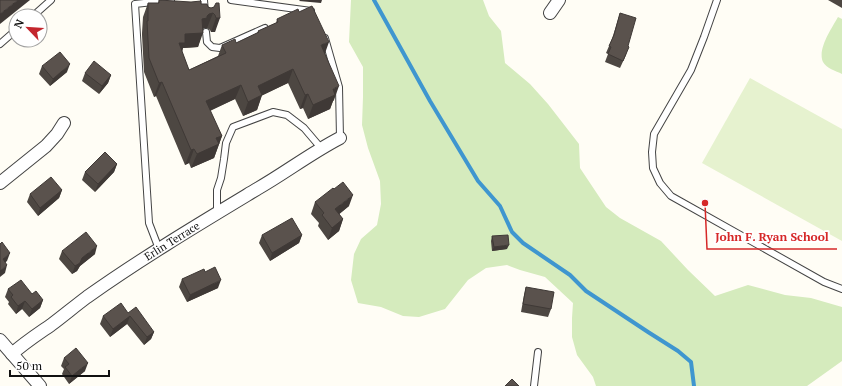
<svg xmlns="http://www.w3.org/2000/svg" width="842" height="386" font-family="'PT Serif',serif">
<rect width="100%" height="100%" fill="#fffdf5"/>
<path fill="#d5ebbd" d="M 351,0 L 483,0 L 489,16 L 501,31 L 505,63 L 530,84 L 548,104 L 579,144 L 580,168 L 606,207 L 620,218 L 661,241 L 688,270 L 715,296 L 748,285 L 785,295 L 811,298 L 842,307 L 842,361 L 807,386 L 596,386 L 593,377 L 577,355 L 572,337 L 572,318 L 573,303 L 545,277 L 520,270 L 507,265 L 486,268 L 468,280 L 445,309 L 419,317 L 403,316 L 381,307 L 358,303 L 351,280 L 354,254 L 361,239 L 377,225 L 381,204 L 380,181 L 368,148 L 362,125 L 363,97 L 363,67 L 349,42 Z
M 838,17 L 842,19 L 842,74 C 836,71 826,68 823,62 C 817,49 832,28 838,17 Z"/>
<path fill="#e6f2cf" d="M 750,78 L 842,129 L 842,241 L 702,163 Z"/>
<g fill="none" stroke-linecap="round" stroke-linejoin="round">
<path stroke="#3f96cf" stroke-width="4" d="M 374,0 L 430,101 L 478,181 L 500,206 L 512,232 L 523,243 L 570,275 L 586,291 L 648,332 L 678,351 L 691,362 L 694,386"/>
<g stroke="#444" stroke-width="8">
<path id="lane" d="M 204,0 L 205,12
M 231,0 L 311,11
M 717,0 L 704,37 L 691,70 L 654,134 L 652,152 L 653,168 L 660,183 L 671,196 L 824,282 L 842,289
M 33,16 L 51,0
M 206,32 L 207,42 L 212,47 L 220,48 L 265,28
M 325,38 L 339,87 L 340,138
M 0,44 L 16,30
M 217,212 L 217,190 L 221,178 L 224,159 L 226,143 L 233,127 L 273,112 L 287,115 L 304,128 L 321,148
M 159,249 L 149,223 L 135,4 L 171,0
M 534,386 L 538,352"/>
</g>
<g stroke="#444" stroke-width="14">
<g id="street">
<path d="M 550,13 L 559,0"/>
<path d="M 0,183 L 46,146 L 57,134 L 64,123"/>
<path d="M 0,340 L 40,386"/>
<path id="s1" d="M 12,354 C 24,343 38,334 51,325 C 63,316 75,306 87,297 C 142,258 199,224 257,189 C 285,173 311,153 340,138"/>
</g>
</g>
<use href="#lane" stroke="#fff" stroke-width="6"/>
<use href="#street" stroke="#fff" stroke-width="12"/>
</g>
<path fill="#4d4742" d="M 159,0 L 201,4 L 211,8 L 214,7 L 219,3 L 215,32 L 211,32 L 210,30 L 207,28 L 204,28 L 203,29 L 198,47 L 183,48 L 182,52 L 189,70 L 218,56 L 222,45 L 236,43 L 257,33 L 258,31 L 276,23 L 277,19 L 325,53 L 334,100 L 333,101 L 330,109 L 308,119 L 303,108 L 300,109 L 288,83 L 262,95 L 257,110 L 243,116 L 235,99 L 210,111 L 222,136 L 214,158 L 191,168 L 189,163 L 185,165 L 156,96 L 154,97 L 144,72 L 142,35 L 142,33 L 143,17 L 148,3 L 158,3 Z
M 828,0 L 842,0 L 842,8 Z
M 620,13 L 628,46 L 626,55 L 620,68 L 605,62 L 608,54 L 606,53 L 612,39 Z
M 42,66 L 67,72 L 50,86 L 39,74 Z
M 85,73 L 111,75 L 108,83 L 99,94 L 82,81 Z
M 117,164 L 114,172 L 95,192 L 82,180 L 85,172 Z
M 62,190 L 59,198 L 38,216 L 27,202 L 30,194 Z
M 315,202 L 349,206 L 339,214 L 343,219 L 339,231 L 328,240 L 318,226 L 319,223 L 311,214 Z
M 262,235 L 302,235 L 299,243 L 270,261 L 259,243 Z
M 492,236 L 507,249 L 492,251 L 491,241 Z
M 62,251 L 95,254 L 80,266 L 77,271 L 72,274 L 59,259 Z
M 205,272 L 218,288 L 187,302 L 179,287 L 182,279 Z
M 526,287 L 551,309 L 548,317 L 521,312 L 524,295 Z
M 8,289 L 32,294 L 43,300 L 40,308 L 29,317 L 22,309 L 16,314 L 8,304 L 9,302 L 5,297 Z
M 128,313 L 154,332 L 151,339 L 144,345 L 127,324 L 110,337 L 100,324 L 103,316 Z
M 64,358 L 85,371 L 69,384 L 62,374 L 64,369 L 61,366 Z"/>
<path fill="#3f3936" d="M 18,0 L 30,0 L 0,24 L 0,14 Z
M 300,0 L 322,0 L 321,3 L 299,1 Z
M 213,13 L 207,28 L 204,28 L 203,29 L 202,19 L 209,14 Z
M 216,18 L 220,18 L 215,32 L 211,32 Z
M 203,33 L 198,47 L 183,48 L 180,57 L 179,43 L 185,34 Z
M 329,42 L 324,56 L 321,45 Z
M 70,64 L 67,72 L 50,86 L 53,79 Z
M 293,69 L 288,83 L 253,100 L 258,86 Z
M 111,75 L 108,83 L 99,94 L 102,86 Z
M 162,82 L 156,96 L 154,97 L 159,83 Z
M 241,85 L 235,99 L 200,115 L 206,101 Z
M 339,86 L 334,100 L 333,101 L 330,109 L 308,119 L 313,105 L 333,89 Z
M 308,94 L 303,108 L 300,109 L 305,95 Z
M 262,95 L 257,110 L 243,116 L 248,102 Z
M 222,136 L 214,158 L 191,168 L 197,154 L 216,138 Z
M 194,149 L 189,163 L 185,165 L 191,150 Z
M 117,164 L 114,172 L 95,192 L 98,184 Z
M 62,190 L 59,198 L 38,216 L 40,208 Z
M 353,195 L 349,206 L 331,221 L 335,209 Z
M 343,219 L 339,231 L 328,240 L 332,228 Z
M 302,235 L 299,243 L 270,261 L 272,253 Z
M 509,245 L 507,249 L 492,251 L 494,247 Z
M 97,246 L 95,254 L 80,266 L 77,271 L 72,274 L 75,266 L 82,258 Z
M 10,253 L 7,261 L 0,267 L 3,259 Z
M 7,265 L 5,273 L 0,277 L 0,271 Z
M 221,280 L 218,288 L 187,302 L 190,295 Z
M 43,300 L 40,308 L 29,317 L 32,309 Z
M 25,301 L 22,309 L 16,314 L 18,306 Z
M 130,316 L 127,324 L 110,337 L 113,329 Z
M 154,332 L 151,339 L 144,345 L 147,337 Z
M 88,363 L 85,371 L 69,384 L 72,376 Z"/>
<path fill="#5a524d" stroke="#3f3936" d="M 0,0 L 18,0 L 0,14 Z
M 159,0 L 191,2 L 201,1 L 201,4 L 207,4 L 208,7 L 211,8 L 214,7 L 216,3 L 219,3 L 220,18 L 216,18 L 215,15 L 213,13 L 209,14 L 207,16 L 207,18 L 202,19 L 203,33 L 185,34 L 185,43 L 179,43 L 189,70 L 226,53 L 222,45 L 235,39 L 236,43 L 259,32 L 258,31 L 278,22 L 277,19 L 298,9 L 299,12 L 312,6 L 329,42 L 321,45 L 339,86 L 333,89 L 335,95 L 313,105 L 308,94 L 305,95 L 293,69 L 258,86 L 262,95 L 248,102 L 241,85 L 206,101 L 222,136 L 216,138 L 219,144 L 197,154 L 194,149 L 191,150 L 162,82 L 159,83 L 149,58 L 147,21 L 148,21 L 148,3 L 159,3 Z
M 620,13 L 636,18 L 628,46 L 629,47 L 623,61 L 608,54 L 611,47 L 609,46 L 614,35 Z
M 60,52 L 70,64 L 53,79 L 42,66 Z
M 94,61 L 111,75 L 102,86 L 85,73 Z
M 105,152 L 117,164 L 98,184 L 85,172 Z
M 51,177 L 62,190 L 40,208 L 30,194 Z
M 343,182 L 353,195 L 335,209 L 343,219 L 332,228 L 322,215 L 324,213 L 315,202 L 333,188 L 334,189 Z
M 292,218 L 302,235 L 272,253 L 262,235 Z
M 86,232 L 97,246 L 82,258 L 80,263 L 75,266 L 62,251 Z
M 508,235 L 509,245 L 494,247 L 492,236 Z
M 2,242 L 10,253 L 3,259 L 7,265 L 0,271 L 0,244 Z
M 215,267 L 221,280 L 190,295 L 182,279 L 204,269 L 205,272 Z
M 21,280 L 32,294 L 36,291 L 43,300 L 32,309 L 25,301 L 18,306 L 11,297 L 13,295 L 8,289 Z
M 526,287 L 554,292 L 551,309 L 523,304 Z
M 121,303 L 128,313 L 136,307 L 154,332 L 147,337 L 130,316 L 113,329 L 103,316 Z
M 76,348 L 88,363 L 72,376 L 65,367 L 69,364 L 64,358 Z
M 512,379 L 519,386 L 505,386 Z"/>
<g text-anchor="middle" stroke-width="4" stroke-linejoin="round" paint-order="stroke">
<g font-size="11" fill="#111" stroke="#fff">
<text dy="4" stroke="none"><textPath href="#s1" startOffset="196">Erlin Terrace</textPath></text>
</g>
</g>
<path fill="none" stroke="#d62828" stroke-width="1.5" d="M705 203L707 249H837"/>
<circle fill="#d62828" stroke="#fff" stroke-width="1.5" cx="705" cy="203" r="4"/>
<g font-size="12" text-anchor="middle" font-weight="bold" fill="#d62828" stroke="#fff" stroke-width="4" stroke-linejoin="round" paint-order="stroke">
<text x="772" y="241">John F. Ryan School</text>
</g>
<g transform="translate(28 28) rotate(295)"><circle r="19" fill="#ffffff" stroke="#a0a0a0"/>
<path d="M0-3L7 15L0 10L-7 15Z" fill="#c4262e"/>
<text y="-6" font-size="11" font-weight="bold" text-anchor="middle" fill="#111111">N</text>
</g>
<path d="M10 370v6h99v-6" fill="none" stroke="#111111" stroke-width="2"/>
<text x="16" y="370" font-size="12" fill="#111111" stroke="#ffffff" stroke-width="3" paint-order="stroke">50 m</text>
</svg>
